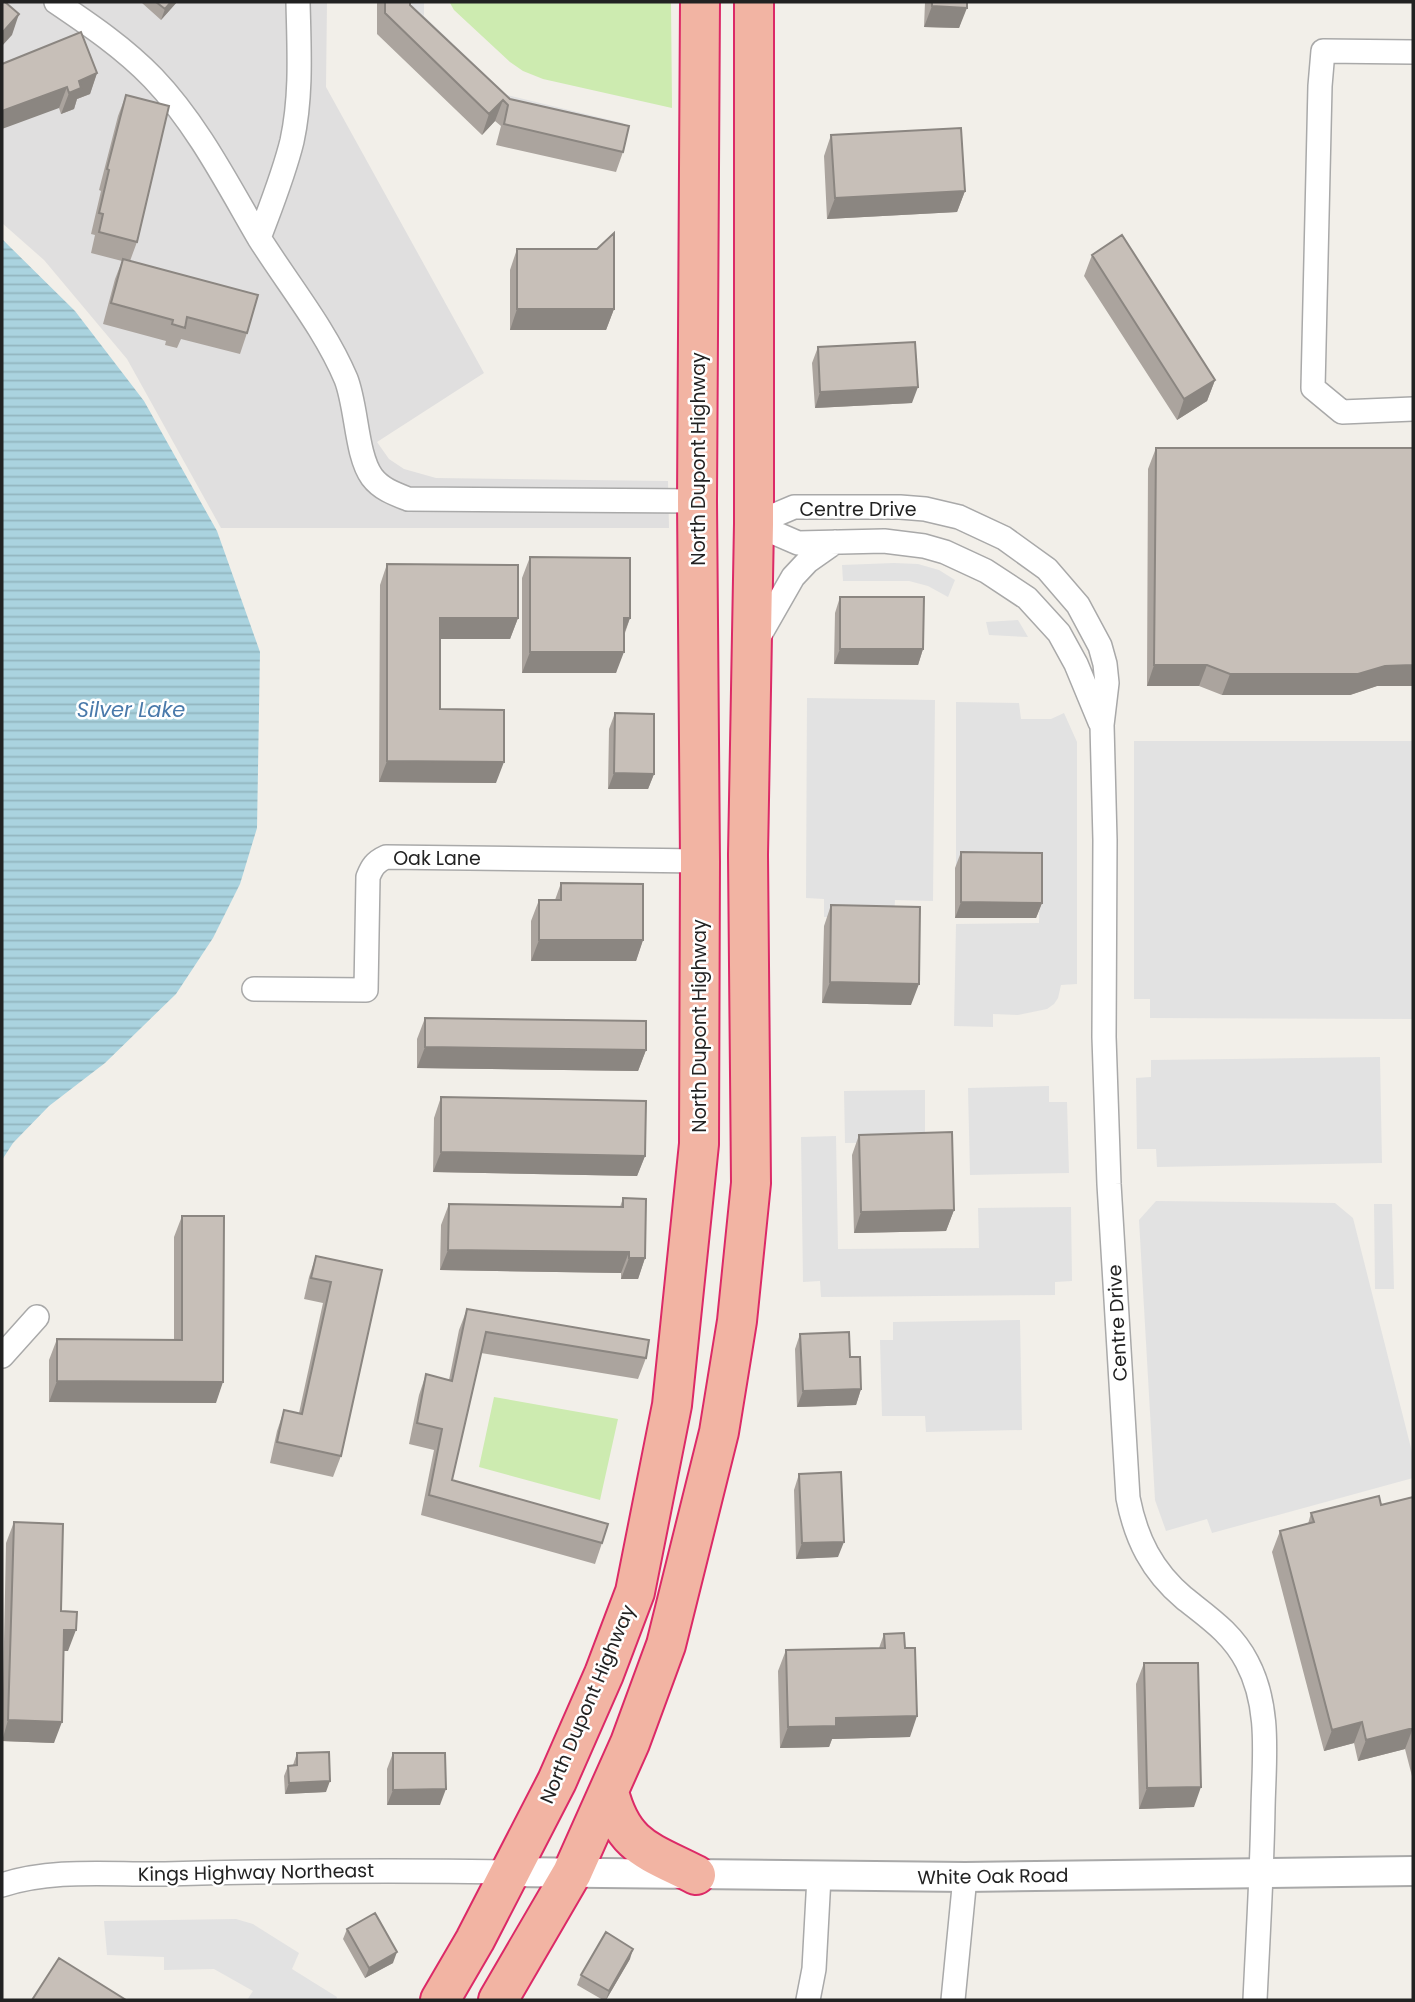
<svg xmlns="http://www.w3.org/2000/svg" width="1415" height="2002" font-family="Poppins,sans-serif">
<defs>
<pattern id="water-rules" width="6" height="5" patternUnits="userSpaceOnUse" patternTransform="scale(1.75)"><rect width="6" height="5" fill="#aad3df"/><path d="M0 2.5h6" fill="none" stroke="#92b5bf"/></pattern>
</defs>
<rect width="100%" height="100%" fill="#f2efe9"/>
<path fill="#e0dfdf" d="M 2,2 L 327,2 L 326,87 L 484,373 L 377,442 L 389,459 L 404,469 L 436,478 L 668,481 L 669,528 L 221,528 L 127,359 L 44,260 L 2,223 Z"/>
<path fill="#cdebb0" d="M 671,2 L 672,108 L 543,79 L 523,71 L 510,62 L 454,10 L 450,3 Z
M 494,1397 L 618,1419 L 600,1500 L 479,1467 Z"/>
<path fill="#e2e2e2" d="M 406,2 L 424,2 L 424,16 L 507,95 L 623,123 L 619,138 L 503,112 Z
M 894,563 L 918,564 L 939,570 L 955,580 L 948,597 L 928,586 L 909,581 L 843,581 L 842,565 Z
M 1018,620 L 1028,637 L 989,635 L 986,622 Z
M 807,698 L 935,700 L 933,901 L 895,900 L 894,918 L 824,917 L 824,899 L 806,898 Z
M 956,702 L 1019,703 L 1021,719 L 1051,719 L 1064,713 L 1077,742 L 1077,984 L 1061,985 L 1058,998 L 1054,1004 L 1047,1009 L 1018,1015 L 993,1014 L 993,1027 L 954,1026 L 956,924 L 1039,923 L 1040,865 L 956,865 Z
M 1134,741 L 1413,741 L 1413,1019 L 1150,1018 L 1150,999 L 1134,999 Z
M 1380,1057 L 1382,1163 L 1157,1167 L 1156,1149 L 1137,1149 L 1136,1078 L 1151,1077 L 1151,1060 Z
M 1049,1086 L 1049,1102 L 1067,1102 L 1069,1173 L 970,1175 L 968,1088 Z
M 925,1090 L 925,1142 L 845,1143 L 844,1091 Z
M 836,1136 L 838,1249 L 979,1248 L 978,1208 L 1071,1207 L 1072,1281 L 1055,1282 L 1055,1295 L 821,1297 L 820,1281 L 803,1282 L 801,1137 Z
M 1156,1201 L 1335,1203 L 1353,1218 L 1413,1456 L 1413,1478 L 1212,1533 L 1207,1519 L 1166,1531 L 1155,1500 L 1139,1220 Z
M 1374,1204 L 1392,1204 L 1394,1289 L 1375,1289 Z
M 1020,1320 L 1022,1430 L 926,1432 L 925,1416 L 882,1416 L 880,1340 L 893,1340 L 893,1322 Z
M 236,1919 L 253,1924 L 299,1953 L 292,1969 L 337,1997 L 336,2000 L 247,2000 L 253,1991 L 214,1969 L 164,1970 L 164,1957 L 107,1955 L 104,1921 Z"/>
<path fill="url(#water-rules)" d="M 2,239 L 75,311 L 144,401 L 217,531 L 260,652 L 257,828 L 240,884 L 213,938 L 176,994 L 105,1063 L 49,1106 L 13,1143 L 2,1160 Z"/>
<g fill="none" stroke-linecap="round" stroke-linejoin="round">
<g stroke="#a9a9a9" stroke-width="26">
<path id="minor" d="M 56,2 C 90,25 124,48 153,78 C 197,124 227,183 259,238 C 271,206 284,174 292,141 C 302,95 299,48 298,2
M 1413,52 L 1323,51 L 1320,86 L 1313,388 L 1342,412 L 1413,409
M 259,238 C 288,284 325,329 346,379 C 357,407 356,455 372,477 C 381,489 395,494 408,499 L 697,501
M 754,524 L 794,507 L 900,507 L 925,509 L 959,517 L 1004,538 L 1047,569 L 1078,605 L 1100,646 L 1105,664 L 1107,683 L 1102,725 L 1105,840 L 1104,1037 L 1109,1184 L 1128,1498 C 1136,1539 1152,1571 1184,1598 C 1209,1618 1232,1633 1247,1662 C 1271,1707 1264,1759 1263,1808 C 1262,1872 1258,1936 1255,2000
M 754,524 L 798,543 L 884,541 L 924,546 L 945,552 L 986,571 L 1027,598 L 1059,633 L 1076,664 L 1100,722
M 757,640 L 793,577 L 808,561 L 835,542
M 254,989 L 366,990 L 368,877 C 372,867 375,862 386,857 L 700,861
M 2,1356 L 37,1317
M 2,1885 C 54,1868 111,1875 165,1874 C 280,1871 395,1870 510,1872
M 808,2000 L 814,1969 L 819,1877
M 953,2000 L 965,1877"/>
</g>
<g stroke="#a9a9a9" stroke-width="32">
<path id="tertiary" d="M 510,1872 L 965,1877 L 1413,1871"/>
</g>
<g stroke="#dc2a67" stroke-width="42">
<path id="trunk" d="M 609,1792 C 623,1847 649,1851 696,1875
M 440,2000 L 475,1940 L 557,1781 L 604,1674 L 635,1592 L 672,1405 L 699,1144 L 700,861 L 697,501 L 700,2
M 498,2000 L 572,1873 L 630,1743 L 666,1645 L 719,1432 L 737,1321 L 751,1183 L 748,855 L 754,524 L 754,2"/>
</g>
<use href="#minor" stroke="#fff" stroke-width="23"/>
<use href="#tertiary" stroke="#fff" stroke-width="28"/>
<use href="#trunk" stroke="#f2b4a3" stroke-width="38"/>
</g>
<path fill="#aba49e" d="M 142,2 L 177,2 L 161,20 L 142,3 Z
M 377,2 L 410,2 L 410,5 L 510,99 L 623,152 L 616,172 L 496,145 L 501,126 L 495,121 L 482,135 L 377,34 Z
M 925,2 L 967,2 L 959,28 L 924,27 Z
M 2,64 L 97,73 L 90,94 L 77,99 L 74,109 L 61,114 L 59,108 Z
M 126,95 L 137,242 L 130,261 L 247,333 L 240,354 L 181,339 L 177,348 L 165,345 L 166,341 L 103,324 L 115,279 L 122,261 L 91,253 L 95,235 L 91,234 L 101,191 L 99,190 L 118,116 Z
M 831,135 L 965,191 L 957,212 L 827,219 L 824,156 Z
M 517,249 L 597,249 L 614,309 L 606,330 L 510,330 L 510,270 Z
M 1092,255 L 1215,380 L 1207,401 L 1177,420 L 1084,276 Z
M 818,347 L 912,403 L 815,408 L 812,363 Z
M 1156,448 L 1377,686 L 1350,695 L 1222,695 L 1199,686 L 1147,686 L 1148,469 Z
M 530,557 L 630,618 L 624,636 L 616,673 L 522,673 L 522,578 Z
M 387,564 L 518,618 L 510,639 L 440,639 L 440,709 L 496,783 L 379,782 L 380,585 Z
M 840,597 L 923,649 L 918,665 L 834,664 L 835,613 Z
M 615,713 L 654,774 L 648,789 L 608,789 L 609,729 Z
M 961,852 L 1042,903 L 1036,918 L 955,918 L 955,868 Z
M 561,883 L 643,940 L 636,961 L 531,961 L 531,921 L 539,900 L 555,900 Z
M 831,905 L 911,1005 L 822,1003 L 824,926 Z
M 425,1018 L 646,1050 L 638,1071 L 417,1068 L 417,1039 Z
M 441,1097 L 645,1156 L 637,1176 L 433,1172 L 434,1118 Z
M 859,1135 L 954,1210 L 946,1231 L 854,1233 L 852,1155 Z
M 623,1198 L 645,1258 L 638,1279 L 621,1279 L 621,1273 L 440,1270 L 441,1225 L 449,1204 L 620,1207 Z
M 182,1216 L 216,1403 L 49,1402 L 49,1360 L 57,1339 L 174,1340 L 174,1237 Z
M 316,1256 L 382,1270 L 341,1456 L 333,1477 L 270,1463 L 277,1431 L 284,1410 L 299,1413 L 323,1303 L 304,1299 L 309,1277 Z
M 467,1309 L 646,1358 L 638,1379 L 481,1353 L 452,1480 L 602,1543 L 595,1564 L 421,1515 L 434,1450 L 409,1444 L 419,1395 L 426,1374 L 449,1380 L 459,1330 Z
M 800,1334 L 850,1357 L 861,1389 L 856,1405 L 797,1407 L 795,1349 Z
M 799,1474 L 838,1557 L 796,1559 L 794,1490 Z
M 1413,1497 L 1413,1780 L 1405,1749 L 1358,1761 L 1354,1743 L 1324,1751 L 1272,1552 L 1280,1531 L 1308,1524 L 1311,1513 L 1381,1505 Z
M 14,1522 L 68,1651 L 63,1651 L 54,1743 L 2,1741 L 6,1543 Z
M 884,1634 L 910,1737 L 832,1739 L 829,1747 L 780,1748 L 778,1671 L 786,1650 L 879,1648 Z
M 1144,1663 L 1194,1807 L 1139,1809 L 1136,1684 Z
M 297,1753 L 326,1792 L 285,1794 L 284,1776 L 288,1766 L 293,1765 Z
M 393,1753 L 440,1805 L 387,1805 L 387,1769 Z
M 347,1929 L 393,1963 L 365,1978 L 343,1939 Z
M 630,1959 L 606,2000 L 603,2000 L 577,1985 L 581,1975 Z"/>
<path fill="#8b8681" d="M 171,2 L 177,2 L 161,20 L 165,9 Z
M 932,6 L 967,8 L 959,28 L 924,27 Z
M 19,14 L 12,35 L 2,46 L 2,33 Z
M 97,73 L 90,94 L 77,99 L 74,109 L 61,114 L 69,93 L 79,81 Z
M 67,87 L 59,108 L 2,129 L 2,111 Z
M 503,100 L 495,121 L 482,135 L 489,114 Z
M 965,191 L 957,212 L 827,219 L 835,198 Z
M 517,309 L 614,309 L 606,330 L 510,330 Z
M 1215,380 L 1207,401 L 1177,420 L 1184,399 Z
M 918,387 L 912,403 L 815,408 L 820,392 Z
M 440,618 L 518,618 L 510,639 L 432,639 Z
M 624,618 L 630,618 L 622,639 Z
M 840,649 L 923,649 L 918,665 L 834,664 Z
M 530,652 L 624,652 L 616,673 L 522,673 Z
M 1154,665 L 1207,665 L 1199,686 L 1147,686 Z
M 1413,665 L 1413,686 L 1377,686 L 1350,695 L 1222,695 L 1230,674 L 1385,666 Z
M 387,761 L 504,762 L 496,783 L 379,782 Z
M 614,773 L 654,774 L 648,789 L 608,789 Z
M 961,902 L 1042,903 L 1036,918 L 955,918 Z
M 539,940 L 643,940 L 636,961 L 531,961 Z
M 830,982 L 919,984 L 911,1005 L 822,1003 Z
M 425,1047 L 646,1050 L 638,1071 L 417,1068 Z
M 441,1152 L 645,1156 L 637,1176 L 433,1172 Z
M 954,1210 L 946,1231 L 854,1233 L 861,1212 Z
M 448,1250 L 629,1252 L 621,1273 L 440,1270 Z
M 629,1258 L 645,1258 L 638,1279 L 621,1279 Z
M 57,1381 L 223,1382 L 216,1403 L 49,1402 Z
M 861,1389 L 856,1405 L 797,1407 L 803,1391 Z
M 844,1542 L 838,1557 L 796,1559 L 802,1543 Z
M 64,1630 L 76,1630 L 68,1651 L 56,1651 Z
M 917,1716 L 910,1737 L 832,1739 L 829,1747 L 780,1748 L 788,1727 L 836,1718 Z
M 8,1720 L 62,1722 L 54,1743 L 2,1741 Z
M 1362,1722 L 1354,1743 L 1324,1751 L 1332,1730 Z
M 1413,1728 L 1405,1749 L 1358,1761 L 1366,1740 Z
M 330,1781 L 326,1792 L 285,1794 L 289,1783 Z
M 1201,1787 L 1194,1807 L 1139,1809 L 1147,1788 Z
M 446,1789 L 440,1805 L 387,1805 L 393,1790 Z
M 633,1949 L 630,1959 L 606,2000 L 609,1991 Z
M 397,1952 L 393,1963 L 365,1978 L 369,1968 Z"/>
<path fill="#c7bfb8" stroke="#8b8681" stroke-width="2" d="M 2,2 L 5,2 L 19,14 L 2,33 Z
M 156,2 L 171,2 L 165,9 Z
M 385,2 L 410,2 L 410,5 L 510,99 L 629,126 L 623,152 L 504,124 L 508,105 L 503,100 L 489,114 L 385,13 Z
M 932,2 L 967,2 L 967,8 L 932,6 Z
M 81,32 L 97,73 L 79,81 L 81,88 L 69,93 L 67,87 L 2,111 L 2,64 Z
M 126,95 L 169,106 L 137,242 L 99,232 L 103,214 L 99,213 L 109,170 L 107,169 Z
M 961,128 L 965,191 L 835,198 L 831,135 Z
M 614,233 L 614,309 L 517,309 L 517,249 L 597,249 Z
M 1122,235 L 1215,380 L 1184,399 L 1092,255 Z
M 123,259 L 258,295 L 247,333 L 187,317 L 185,328 L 172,324 L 173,320 L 111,303 Z
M 915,342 L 918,387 L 820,392 L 818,347 Z
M 1156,448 L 1413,448 L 1413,665 L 1385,666 L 1358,674 L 1230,674 L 1207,665 L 1154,665 Z
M 530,557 L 630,558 L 630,618 L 624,618 L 624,652 L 530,652 Z
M 387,564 L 518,565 L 518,618 L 440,618 L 440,709 L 504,710 L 504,762 L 387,761 Z
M 840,597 L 924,597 L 923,649 L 840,649 Z
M 615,713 L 654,714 L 654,774 L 614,773 Z
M 961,852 L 1042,853 L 1042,903 L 961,902 Z
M 561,883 L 643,884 L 643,940 L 539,940 L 539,900 L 561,900 Z
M 831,905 L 920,907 L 919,984 L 830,982 Z
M 425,1018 L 646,1021 L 646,1050 L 425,1047 Z
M 441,1097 L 646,1101 L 645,1156 L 441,1152 Z
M 952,1132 L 954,1210 L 861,1212 L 859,1135 Z
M 623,1198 L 646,1199 L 645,1258 L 629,1258 L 629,1252 L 448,1250 L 449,1204 L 623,1207 Z
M 182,1216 L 224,1216 L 223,1382 L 57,1381 L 57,1339 L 182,1340 Z
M 316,1256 L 382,1270 L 341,1456 L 277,1442 L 284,1410 L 302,1414 L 331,1282 L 311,1278 Z
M 467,1309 L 649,1340 L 646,1358 L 486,1332 L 452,1480 L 608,1524 L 602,1543 L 429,1495 L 442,1429 L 417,1423 L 426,1374 L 452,1381 Z
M 849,1332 L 850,1357 L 860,1357 L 861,1389 L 803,1391 L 800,1334 Z
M 841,1472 L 844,1542 L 802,1543 L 799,1474 Z
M 1379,1496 L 1381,1505 L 1413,1497 L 1413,1731 L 1413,1728 L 1366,1740 L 1362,1722 L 1332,1730 L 1280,1531 L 1314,1522 L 1311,1513 Z
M 14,1522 L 63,1524 L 61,1611 L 77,1612 L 76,1630 L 64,1630 L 62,1722 L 8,1720 Z
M 904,1633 L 905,1648 L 915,1648 L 917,1716 L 836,1718 L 836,1726 L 788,1727 L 786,1650 L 885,1648 L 884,1634 Z
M 1144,1663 L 1198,1663 L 1201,1787 L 1147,1788 Z
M 329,1752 L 330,1781 L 289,1783 L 288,1766 L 297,1765 L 297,1753 Z
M 393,1753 L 445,1753 L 446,1789 L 393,1790 Z
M 375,1913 L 397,1952 L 369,1968 L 347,1929 Z
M 606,1932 L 633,1949 L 609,1991 L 581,1975 Z
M 59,1958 L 126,2000 L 32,2000 Z"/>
<g text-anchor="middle" stroke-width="5" stroke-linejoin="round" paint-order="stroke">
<g font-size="19" fill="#222" stroke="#fff">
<text transform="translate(698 459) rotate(-90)" y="7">North Dupont Highway</text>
<text x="858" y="516">Centre Drive</text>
<text x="437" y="865">Oak Lane</text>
<text transform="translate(699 1026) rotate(-90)" y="7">North Dupont Highway</text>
<text transform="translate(1117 1323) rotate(-93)" y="7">Centre Drive</text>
<text transform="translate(587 1704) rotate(-67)" y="7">North Dupont Highway</text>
<text transform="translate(256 1872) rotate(-1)" y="7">Kings Highway Northeast</text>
<text transform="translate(993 1876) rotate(-1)" y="7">White Oak Road</text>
</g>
<g font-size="21" font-style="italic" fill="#4a7aab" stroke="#fff">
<text x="131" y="717">Silver Lake</text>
</g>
</g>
<rect width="1415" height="2002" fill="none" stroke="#222222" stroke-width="7"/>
</svg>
